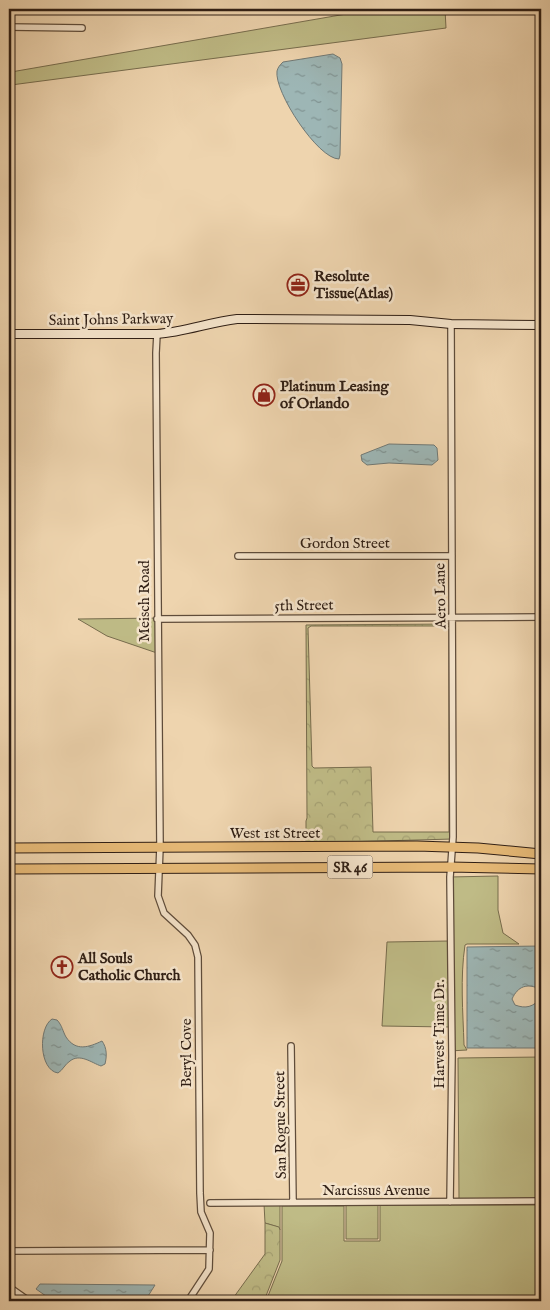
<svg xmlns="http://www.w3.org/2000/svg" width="550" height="1310" font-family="'IM FELL English',serif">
<defs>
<pattern id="forest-crowns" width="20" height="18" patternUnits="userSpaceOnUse" patternTransform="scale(1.25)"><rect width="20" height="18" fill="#bfbb86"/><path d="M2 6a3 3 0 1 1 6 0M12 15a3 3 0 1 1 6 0" fill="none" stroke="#a4a073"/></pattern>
<pattern id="water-ripples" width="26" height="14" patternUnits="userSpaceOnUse" patternTransform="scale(1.25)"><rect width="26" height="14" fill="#9db6b5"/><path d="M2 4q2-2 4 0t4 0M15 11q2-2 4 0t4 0" fill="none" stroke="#809392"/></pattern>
</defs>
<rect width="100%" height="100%" fill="#eed4ae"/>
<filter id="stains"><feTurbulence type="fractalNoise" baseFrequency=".004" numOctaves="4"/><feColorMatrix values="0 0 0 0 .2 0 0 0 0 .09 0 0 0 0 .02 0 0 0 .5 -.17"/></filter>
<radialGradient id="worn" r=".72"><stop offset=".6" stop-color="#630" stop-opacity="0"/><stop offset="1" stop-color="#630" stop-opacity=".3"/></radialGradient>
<path fill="#bfbb86" stroke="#776c4d" d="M 375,9 L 445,9 L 446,28 L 11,85 L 11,72 Z
M 161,618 L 161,653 L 157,653 L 107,636 L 78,619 Z
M 498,876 L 498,910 L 503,933 L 519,944 L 467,944 L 465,945 C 460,978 463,1012 464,1045 L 467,1050 L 449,1051 L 449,1027 L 382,1026 L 387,942 L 449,941 L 449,877 Z
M 541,1057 L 541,1198 L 459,1199 L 458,1058 Z
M 378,1202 L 378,1239 L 346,1239 L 346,1204 L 280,1204 L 280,1230 L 278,1227 L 265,1223 L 264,1204 Z
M 380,1205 L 541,1205 L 541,1301 L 266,1301 L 282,1261 L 282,1206 L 344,1206 L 344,1241 L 380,1241 Z"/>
<path fill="url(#forest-crowns)" stroke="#776c4d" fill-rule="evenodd" d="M 451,624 L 453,839 L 306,843 L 306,821 L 307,818 L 306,625 ZM 311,626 L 449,626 L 449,832 L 373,832 L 371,767 L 314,768 L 312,766 L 308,628 Z
M 265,1223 L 279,1227 L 280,1230 L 280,1260 L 264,1301 L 231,1301 L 265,1254 Z"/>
<path fill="url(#water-ripples)" stroke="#717975" d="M 333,54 L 340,58 L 342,64 L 340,155 L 339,159 C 318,159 274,92 277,71 C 278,67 280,65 283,62 Z
M 389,444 L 434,445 L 437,448 L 438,460 L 432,465 L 389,463 L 367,465 L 362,461 L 361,455 Z
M 541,946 L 541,993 L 540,989 C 527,983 518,986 512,999 L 515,1005 C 526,1009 533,1007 541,998 L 541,1048 L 467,1048 L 467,947 Z
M 52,1019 L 57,1020 C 62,1025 63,1032 66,1037 C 76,1052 89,1047 102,1041 C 107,1048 107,1056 105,1064 L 101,1066 C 92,1063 80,1053 70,1061 C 65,1064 63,1070 58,1073 C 39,1070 38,1028 52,1019 Z
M 40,1284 L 155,1285 L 145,1301 L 53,1301 L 36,1289 Z"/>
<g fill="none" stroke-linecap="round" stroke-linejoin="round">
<g stroke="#5f4c3a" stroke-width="8">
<path id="street" d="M 9,27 L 82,28
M 157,334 L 156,353 L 160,847 L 158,896 L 164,913 L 188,935 L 195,945 L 198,957 L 200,1193 L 201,1212 L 210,1233 L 209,1269 L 188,1301
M 238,556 L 452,556
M 157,619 L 541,617
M 291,1046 L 293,1202
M 450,1202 L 452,1056 L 450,877 L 453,837 L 451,324
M 210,1203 L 541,1201
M 9,1251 L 210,1250
M 9,1287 L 29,1301"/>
</g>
<g stroke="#2f1e14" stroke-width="10">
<path id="secondary" d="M 9,334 L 157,334 C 185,332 210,322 237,319 L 410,320 L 451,324 L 541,325"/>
</g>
<g stroke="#2f1e14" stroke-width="11">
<path id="primary" d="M 9,848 L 417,846 L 478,848 L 541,854
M 9,869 L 450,867 L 541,869"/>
</g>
<use href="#street" stroke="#f4e3ca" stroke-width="5.5"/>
<use href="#secondary" stroke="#f4e3ca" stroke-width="8"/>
<use href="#primary" stroke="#e7ba77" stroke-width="9"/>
</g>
<defs>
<g id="office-ring" transform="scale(1.125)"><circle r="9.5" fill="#f4e3ca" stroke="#8f2418" stroke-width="1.5"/><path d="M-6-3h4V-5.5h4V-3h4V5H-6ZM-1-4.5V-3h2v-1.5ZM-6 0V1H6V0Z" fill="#8f2418"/></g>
<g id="shop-ring" transform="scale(1.125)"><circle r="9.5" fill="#f4e3ca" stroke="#8f2418" stroke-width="1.5"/><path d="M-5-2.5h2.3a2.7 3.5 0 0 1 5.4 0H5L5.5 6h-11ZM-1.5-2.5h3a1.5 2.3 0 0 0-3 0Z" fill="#8f2418"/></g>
<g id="church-ring" transform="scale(1.125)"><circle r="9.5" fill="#f4e3ca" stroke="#8f2418" stroke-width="1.5"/><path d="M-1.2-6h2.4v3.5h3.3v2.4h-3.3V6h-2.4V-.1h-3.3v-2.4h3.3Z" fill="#8f2418"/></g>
</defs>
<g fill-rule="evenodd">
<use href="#office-ring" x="298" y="285"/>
<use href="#shop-ring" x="264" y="395"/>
<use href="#church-ring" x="62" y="967"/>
</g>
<g text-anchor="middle" stroke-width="5" stroke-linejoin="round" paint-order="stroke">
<rect fill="#f4e3ca" stroke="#6a594b" stroke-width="1" x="327.5" y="855.5" width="45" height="23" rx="4"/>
<g font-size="14" font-weight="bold" fill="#2f1e14">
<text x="350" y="872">SR 46</text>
</g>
<g font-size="15" font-weight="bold" fill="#2f1e14" stroke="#f4e3ca" text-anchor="start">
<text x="314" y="281">Resolute<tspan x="314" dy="17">Tissue(Atlas)</tspan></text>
<text x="280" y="391">Platinum Leasing<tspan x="280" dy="17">of Orlando</tspan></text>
<text x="78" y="963">All Souls<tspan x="78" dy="17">Catholic Church</tspan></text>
</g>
<g font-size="15" fill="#2f1e14" stroke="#f4e3ca">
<text transform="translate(111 319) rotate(-1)" y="5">Saint Johns Parkway</text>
<text x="345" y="548">Gordon Street</text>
<text transform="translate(440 596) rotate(-91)" y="5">Aero Lane</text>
<text transform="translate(144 601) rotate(-90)" y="5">Meisch Road</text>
<text transform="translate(304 605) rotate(-1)" y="5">5th Street</text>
<text x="275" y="838">West 1st Street</text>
<text transform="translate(439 1034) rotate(-90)" y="5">Harvest Time Dr.</text>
<text transform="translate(186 1053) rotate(-90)" y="5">Beryl Cove</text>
<text transform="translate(280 1125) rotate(-91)" y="5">San Rogue Street</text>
<text x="376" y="1195">Narcissus Avenue</text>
</g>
</g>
<rect width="550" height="1310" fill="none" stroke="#eed4ae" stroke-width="30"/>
<rect x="10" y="10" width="530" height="1290" fill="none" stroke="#2f1e14" stroke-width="2.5"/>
<rect x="15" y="15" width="520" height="1280" fill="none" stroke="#2f1e14"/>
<rect width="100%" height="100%" filter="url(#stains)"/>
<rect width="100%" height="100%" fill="url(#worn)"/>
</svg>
